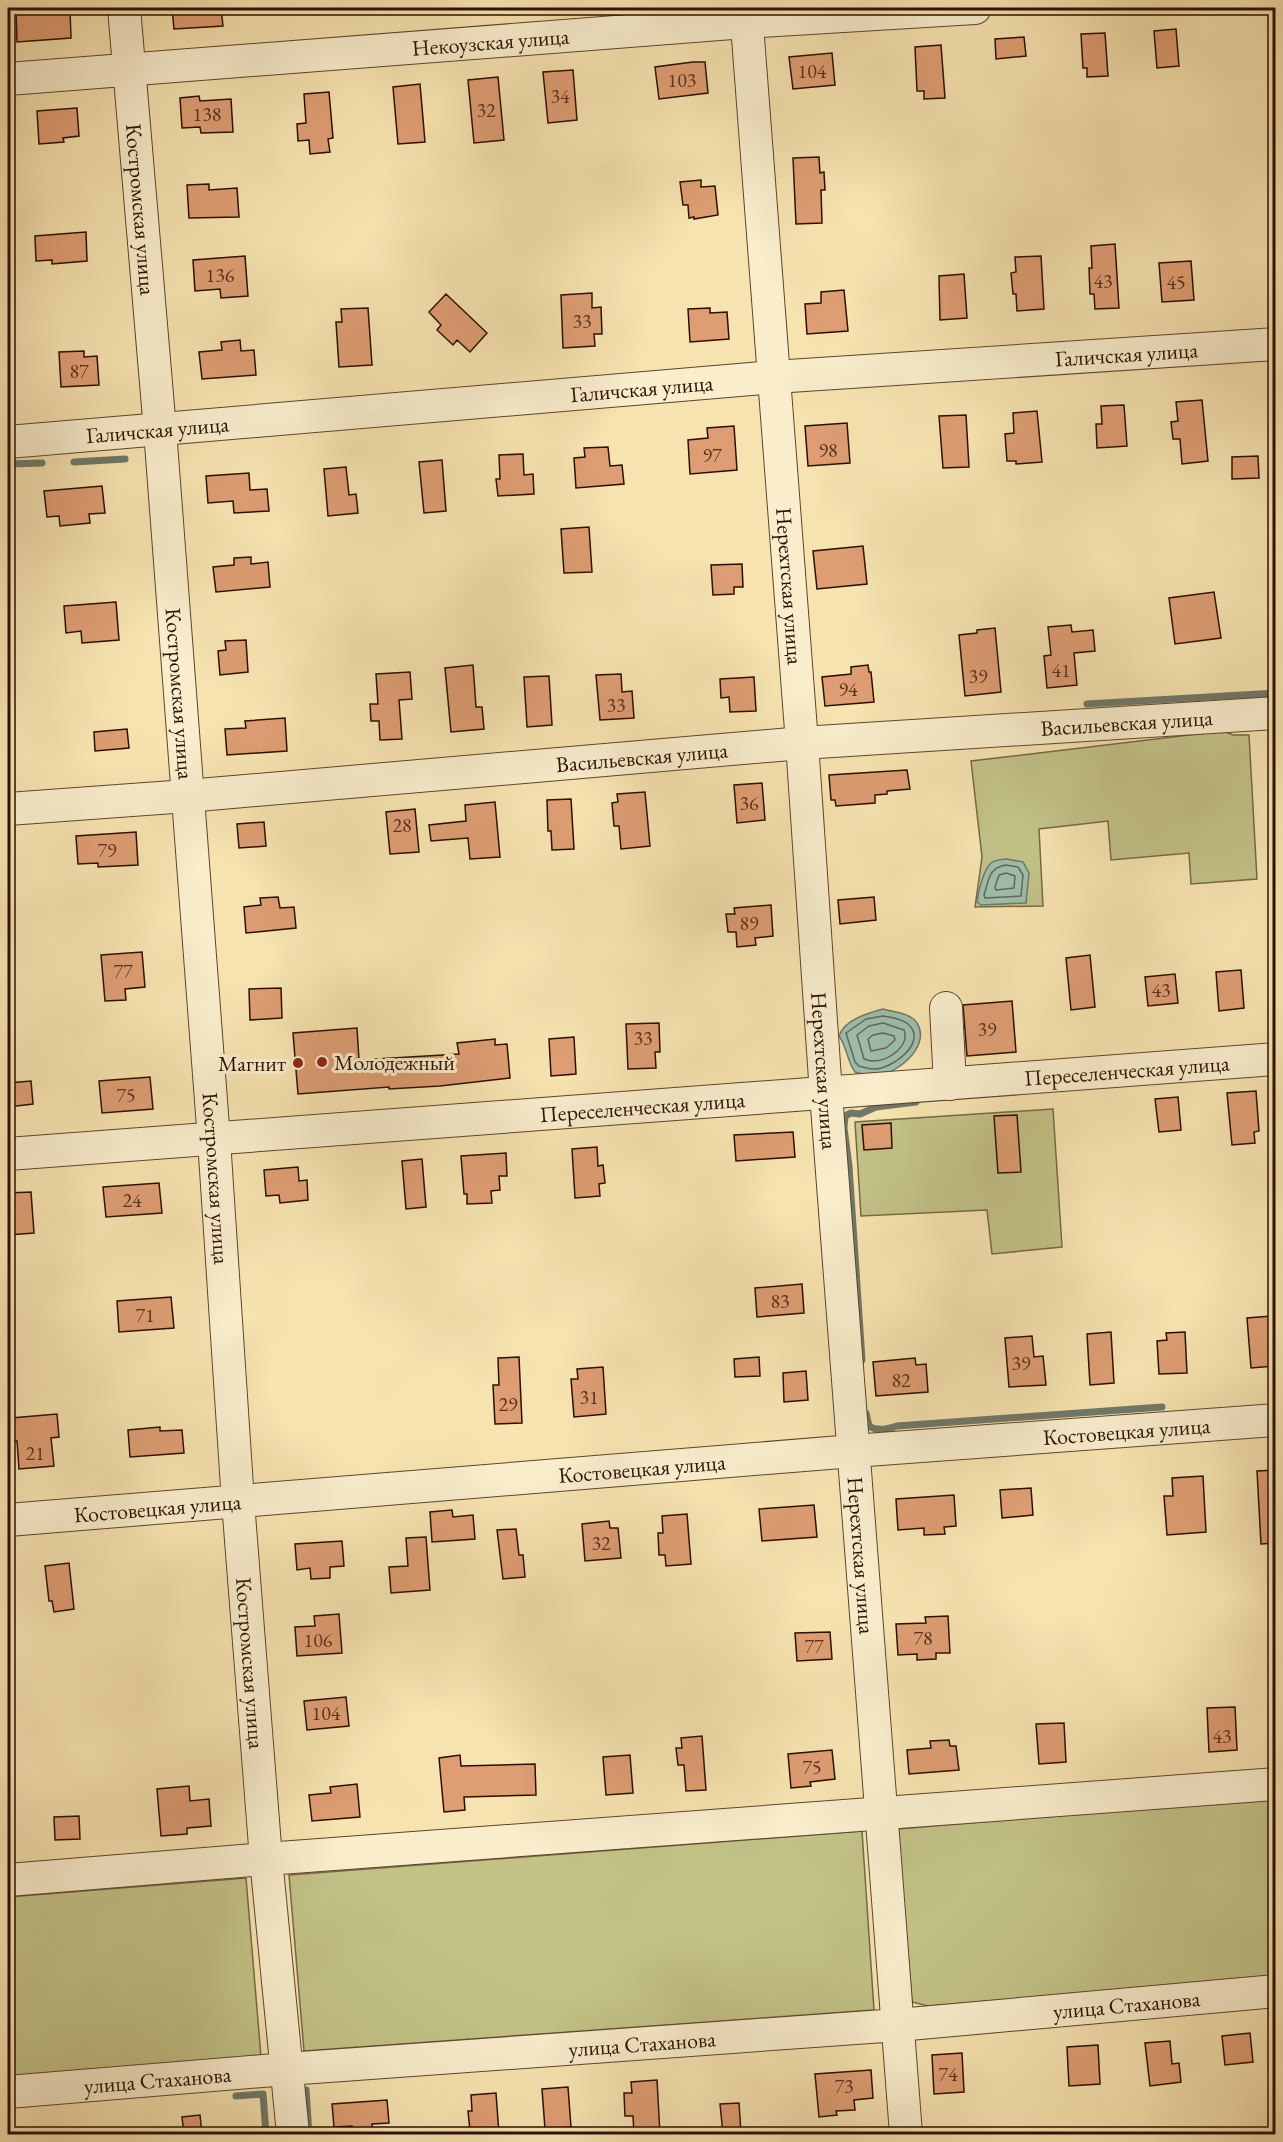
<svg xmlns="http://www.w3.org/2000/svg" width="1283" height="2142" font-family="'EB Garamond',serif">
<rect width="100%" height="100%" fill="#f6e3b0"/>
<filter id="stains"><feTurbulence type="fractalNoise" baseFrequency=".00333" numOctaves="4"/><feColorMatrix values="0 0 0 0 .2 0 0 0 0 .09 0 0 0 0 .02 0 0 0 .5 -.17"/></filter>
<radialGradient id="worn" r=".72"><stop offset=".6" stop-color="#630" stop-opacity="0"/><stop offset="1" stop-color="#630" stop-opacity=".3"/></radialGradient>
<path fill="#c2c287" stroke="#776845" stroke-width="1.5" d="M 1223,731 L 1233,735 L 1249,735 L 1257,879 L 1191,884 L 1189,853 L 1111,860 L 1108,821 L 1039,829 L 1043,906 L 975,907 L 982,857 L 971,761 Z
M 1053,1109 L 1062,1247 L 992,1254 L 987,1210 L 861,1216 L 855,1122 Z
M 1275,1798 L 1275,1978 L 928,2006 L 912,2002 L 897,1829 Z
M 862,1831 L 874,2010 L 304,2051 L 289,1875 Z
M 246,1878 L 261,2057 L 8,2078 L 8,1897 Z"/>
<path fill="#9dbeac" stroke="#707868" stroke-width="1.5" d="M 1006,859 L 1023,862 L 1029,873 L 1026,903 L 981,905 L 977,902 C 978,892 983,871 991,863 C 995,860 1000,860 1006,859 Z
M 883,1009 C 893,1012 911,1013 917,1023 C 932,1047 895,1076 873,1076 C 868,1076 861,1073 855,1072 C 847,1061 847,1047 839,1036 C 844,1020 868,1013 883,1009 Z"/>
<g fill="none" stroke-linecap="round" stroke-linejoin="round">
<path stroke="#646658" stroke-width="1.5" d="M 1006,865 L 1018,867 L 1023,875 L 1021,896 L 985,898 L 984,895 C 989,880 988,868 1006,865 Z
M 1006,873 L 1015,876 L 1014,888 L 996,890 L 995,887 L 999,875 Z
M 883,1016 C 891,1017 903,1019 909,1025 C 928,1043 890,1071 872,1069 C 868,1069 863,1067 859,1066 L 855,1062 L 846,1033 L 866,1019 Z
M 883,1023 L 904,1030 C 910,1046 889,1061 873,1061 C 870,1061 867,1060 864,1059 L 857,1035 L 869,1026 Z
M 883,1033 L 894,1036 L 895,1040 L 886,1048 L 871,1051 L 868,1039 L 873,1035 Z"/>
<path stroke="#707868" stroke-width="7" d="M 74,462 L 125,459
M 8,464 L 42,463
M 1087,704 L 1276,693
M 862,1360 L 849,1166 L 844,1128 L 845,1116 L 851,1113 L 860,1114 L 876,1107 L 916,1102
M 866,1413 L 869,1426 C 877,1432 888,1429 897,1426 L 1162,1407
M 306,2090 L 309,2134
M 236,2096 L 263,2094 L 266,2134"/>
</g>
<path fill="#de9d73" stroke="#2c0f03" stroke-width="1.5" d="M 16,8 L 51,8 L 52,11 L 70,10 L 71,38 L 17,42 Z
M 172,8 L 221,8 L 223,26 L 174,29 Z
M 1176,29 L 1179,66 L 1157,68 L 1154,31 Z
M 1105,33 L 1108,76 L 1087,77 L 1087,68 L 1083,68 L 1081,34 Z
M 1024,37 L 1026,56 L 996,59 L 995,39 Z
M 941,45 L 945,98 L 924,99 L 924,91 L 917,91 L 915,47 Z
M 832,53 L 835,85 L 793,89 L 789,57 Z
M 693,62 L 705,62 L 708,93 L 659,99 L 655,67 Z
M 573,70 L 577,120 L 548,123 L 543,72 Z
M 498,77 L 504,140 L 474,143 L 468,80 Z
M 420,84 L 425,142 L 398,144 L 393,87 Z
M 329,92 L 333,138 L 328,139 L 330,152 L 310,154 L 309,140 L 298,141 L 297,124 L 306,123 L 304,94 Z
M 199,96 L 200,101 L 231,99 L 233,132 L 201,133 L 200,127 L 182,128 L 180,98 Z
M 77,108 L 79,136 L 63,138 L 64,142 L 39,144 L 37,111 Z
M 819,157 L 820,173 L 824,172 L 825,190 L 821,190 L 822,223 L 796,224 L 793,158 Z
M 701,180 L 701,187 L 715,186 L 718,215 L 694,219 L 694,217 L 689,218 L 688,205 L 683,205 L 680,182 Z
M 209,184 L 209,190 L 237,188 L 239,217 L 189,218 L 187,185 Z
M 86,232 L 87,261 L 52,264 L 52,260 L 36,261 L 35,236 Z
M 1115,244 L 1119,308 L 1095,309 L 1094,294 L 1090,294 L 1089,268 L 1092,268 L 1091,246 Z
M 245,256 L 248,296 L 221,298 L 220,289 L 195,291 L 193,260 Z
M 1041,256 L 1044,309 L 1017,311 L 1016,294 L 1013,294 L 1011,273 L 1016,272 L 1015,257 Z
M 1191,261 L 1194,300 L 1162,302 L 1159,263 Z
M 964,274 L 967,318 L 940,320 L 939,276 Z
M 844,290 L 848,331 L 807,334 L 805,304 L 821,303 L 821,292 Z
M 592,293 L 592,308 L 601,307 L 602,334 L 594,334 L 595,346 L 563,348 L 561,295 Z
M 446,294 L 487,333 L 470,352 L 457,340 L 453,345 L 437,330 L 441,325 L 429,312 Z
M 368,308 L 372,365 L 339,367 L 336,322 L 342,322 L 341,309 Z
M 710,308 L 710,313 L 727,312 L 729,339 L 690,342 L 688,309 Z
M 240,340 L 241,351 L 254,350 L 256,375 L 202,379 L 199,352 L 222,350 L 221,342 Z
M 84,351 L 84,357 L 97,356 L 99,385 L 61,387 L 59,352 Z
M 1202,400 L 1208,461 L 1182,464 L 1180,439 L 1173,439 L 1171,422 L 1178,421 L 1176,402 Z
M 1124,405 L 1127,446 L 1097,448 L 1096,424 L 1102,424 L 1101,406 Z
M 1037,411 L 1042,462 L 1016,464 L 1016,461 L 1007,461 L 1005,434 L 1014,433 L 1013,413 Z
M 966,415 L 969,467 L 943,468 L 939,416 Z
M 847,423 L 850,463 L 808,466 L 805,426 Z
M 734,426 L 737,470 L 690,474 L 688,440 L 708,438 L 707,428 Z
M 608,447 L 610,466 L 622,465 L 624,484 L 576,488 L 574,458 L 585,457 L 584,448 Z
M 523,454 L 524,475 L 533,474 L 534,494 L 498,496 L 496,479 L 500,479 L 499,455 Z
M 1258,456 L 1259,478 L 1232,479 L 1232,457 Z
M 442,460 L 446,511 L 424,513 L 419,462 Z
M 346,467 L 349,495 L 356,494 L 358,513 L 328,516 L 324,469 Z
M 249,473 L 250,490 L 267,489 L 269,511 L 234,513 L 233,501 L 208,503 L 206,476 Z
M 102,486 L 105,513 L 89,514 L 90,523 L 60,526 L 59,516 L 47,517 L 44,491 Z
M 589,527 L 592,572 L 564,573 L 561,529 Z
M 863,546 L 867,584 L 817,589 L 813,551 Z
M 251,557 L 251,564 L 268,562 L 270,587 L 216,592 L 213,567 L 234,565 L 234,558 Z
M 742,564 L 743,587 L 734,587 L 734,594 L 713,595 L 711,565 Z
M 1214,592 L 1221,638 L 1175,644 L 1169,598 Z
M 116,602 L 119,640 L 82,643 L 81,631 L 66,633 L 64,606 Z
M 1071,625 L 1072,632 L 1093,630 L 1095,651 L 1074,653 L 1077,685 L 1047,688 L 1044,656 L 1051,655 L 1048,627 Z
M 995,628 L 1001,692 L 965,696 L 959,635 L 977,633 L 977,630 Z
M 246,640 L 248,672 L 220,675 L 218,651 L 226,650 L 225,641 Z
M 473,665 L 476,707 L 482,707 L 484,729 L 451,732 L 445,668 Z
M 868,665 L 869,672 L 871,672 L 874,702 L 825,706 L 822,677 L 851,674 L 851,667 Z
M 410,672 L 412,699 L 399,700 L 402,739 L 380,740 L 379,721 L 371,721 L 370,704 L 378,704 L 376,674 Z
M 621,674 L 622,692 L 632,691 L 634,718 L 600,720 L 596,675 Z
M 549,676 L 552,725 L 527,727 L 524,677 Z
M 754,677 L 756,711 L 730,712 L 729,697 L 721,698 L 720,679 Z
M 285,718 L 287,751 L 227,755 L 225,729 L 246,728 L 245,721 Z
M 127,729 L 129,748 L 95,751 L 94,732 Z
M 907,770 L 910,789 L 887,791 L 887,794 L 875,795 L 875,803 L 836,806 L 835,800 L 831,800 L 829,775 Z
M 762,783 L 765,820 L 737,823 L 734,785 Z
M 645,792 L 650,846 L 621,849 L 619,826 L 614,826 L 612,803 L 618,802 L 617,794 Z
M 571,799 L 574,849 L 552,850 L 551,831 L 548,831 L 547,800 Z
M 495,802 L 500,857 L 470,859 L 468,838 L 431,841 L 429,825 L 466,821 L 465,805 Z
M 415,809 L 419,852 L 390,854 L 386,812 Z
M 264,822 L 266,846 L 239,848 L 237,824 Z
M 136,832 L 138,865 L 98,867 L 98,863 L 78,864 L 76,836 Z
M 278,897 L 280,908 L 294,907 L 296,928 L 246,933 L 244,907 L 261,905 L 260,898 Z
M 874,897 L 876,920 L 840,924 L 838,900 Z
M 771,905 L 773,936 L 755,938 L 756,945 L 737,947 L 736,932 L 728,932 L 726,914 L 735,914 L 734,908 Z
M 142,952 L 145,987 L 125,989 L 126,1000 L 105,1001 L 101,955 Z
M 1090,955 L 1095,1007 L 1071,1010 L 1066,958 Z
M 1241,970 L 1244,1008 L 1219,1011 L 1216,972 Z
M 1175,974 L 1178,1003 L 1148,1006 L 1145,977 Z
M 281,988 L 282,1018 L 250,1020 L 249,989 Z
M 1012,1001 L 1016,1052 L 967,1056 L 963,1005 Z
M 659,1023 L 660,1052 L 655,1052 L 656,1068 L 628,1069 L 626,1024 Z
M 357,1028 L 359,1060 L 459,1054 L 457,1043 L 495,1039 L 495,1045 L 507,1044 L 510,1078 L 440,1086 L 389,1089 L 389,1087 L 298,1094 L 293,1033 Z
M 574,1037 L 576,1074 L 551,1076 L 549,1039 Z
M 150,1077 L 153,1109 L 102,1113 L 99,1081 Z
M 31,1081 L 33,1104 L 8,1107 L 8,1083 Z
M 1256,1091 L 1259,1131 L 1254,1132 L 1255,1143 L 1232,1145 L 1227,1093 Z
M 1178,1097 L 1181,1130 L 1159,1132 L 1155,1099 Z
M 1017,1115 L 1021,1172 L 998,1173 L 994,1116 Z
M 891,1123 L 892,1148 L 864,1150 L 862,1125 Z
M 793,1132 L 795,1157 L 736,1161 L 734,1135 Z
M 597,1147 L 598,1166 L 603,1165 L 605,1183 L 599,1184 L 600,1196 L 575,1198 L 572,1149 Z
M 506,1153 L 507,1176 L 499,1176 L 500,1190 L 491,1191 L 492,1203 L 467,1204 L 467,1194 L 464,1194 L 461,1156 Z
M 422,1159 L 426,1207 L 406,1209 L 402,1161 Z
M 298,1167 L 299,1181 L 307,1180 L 308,1200 L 280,1203 L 279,1195 L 266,1196 L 264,1170 Z
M 159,1183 L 162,1213 L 106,1217 L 103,1187 Z
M 31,1192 L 34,1233 L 8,1235 L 8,1193 Z
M 802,1284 L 804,1313 L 757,1317 L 755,1288 Z
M 171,1297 L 174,1328 L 119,1332 L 117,1301 Z
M 1273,1316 L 1275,1366 L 1251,1368 L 1247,1318 Z
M 1111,1332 L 1114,1383 L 1090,1385 L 1087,1334 Z
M 1185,1332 L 1187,1373 L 1159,1374 L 1157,1341 L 1167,1340 L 1166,1333 Z
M 1032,1336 L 1034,1357 L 1043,1356 L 1046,1385 L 1009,1387 L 1005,1338 Z
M 519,1357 L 522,1423 L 495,1424 L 493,1385 L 499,1385 L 498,1358 Z
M 759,1357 L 760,1376 L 735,1377 L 734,1359 Z
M 915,1358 L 916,1365 L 926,1364 L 928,1392 L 876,1396 L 873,1362 Z
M 603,1367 L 606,1414 L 574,1417 L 571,1379 L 578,1379 L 577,1369 Z
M 806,1371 L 808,1400 L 784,1402 L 783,1373 Z
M 57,1414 L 59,1437 L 51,1438 L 54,1466 L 19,1469 L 17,1441 L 13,1441 L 11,1418 Z
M 160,1427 L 160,1431 L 182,1430 L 184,1453 L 130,1457 L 128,1430 Z
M 1275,1470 L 1275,1543 L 1261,1544 L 1257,1471 Z
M 1203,1476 L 1206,1532 L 1167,1535 L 1164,1496 L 1173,1496 L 1172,1478 Z
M 1031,1488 L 1033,1515 L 1002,1518 L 1000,1490 Z
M 954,1495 L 956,1526 L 944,1527 L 945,1534 L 924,1535 L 924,1528 L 898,1530 L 896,1499 Z
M 814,1505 L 817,1537 L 762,1541 L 759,1509 Z
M 452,1510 L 453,1517 L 473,1515 L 475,1539 L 432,1542 L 430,1512 Z
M 687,1514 L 691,1564 L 666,1566 L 665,1555 L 659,1555 L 658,1533 L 663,1533 L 662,1516 Z
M 609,1521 L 610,1528 L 618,1528 L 621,1558 L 585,1561 L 582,1524 Z
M 516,1529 L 519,1555 L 523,1555 L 525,1577 L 503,1579 L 497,1530 Z
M 426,1537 L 430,1590 L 391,1593 L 389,1567 L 408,1566 L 406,1538 Z
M 342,1541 L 344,1566 L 330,1567 L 330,1578 L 311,1579 L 310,1568 L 297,1570 L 295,1544 Z
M 69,1563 L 74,1609 L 54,1612 L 52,1601 L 49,1601 L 45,1566 Z
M 339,1614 L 342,1653 L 297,1656 L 295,1627 L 315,1626 L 314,1616 Z
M 948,1616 L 950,1653 L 936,1653 L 936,1659 L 917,1660 L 917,1654 L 898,1655 L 896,1624 L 926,1623 L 925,1617 Z
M 830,1632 L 832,1659 L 797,1661 L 795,1633 Z
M 346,1697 L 349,1726 L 307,1730 L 304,1701 Z
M 1235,1707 L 1237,1750 L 1209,1752 L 1207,1708 Z
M 1064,1723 L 1066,1762 L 1039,1764 L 1036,1724 Z
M 702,1736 L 706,1790 L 686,1791 L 684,1765 L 678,1765 L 676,1748 L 682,1748 L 681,1738 Z
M 949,1740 L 950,1746 L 956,1746 L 959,1770 L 909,1774 L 907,1750 L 931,1748 L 930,1741 Z
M 832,1750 L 835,1779 L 810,1782 L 811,1786 L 791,1788 L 788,1754 Z
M 460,1755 L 461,1766 L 535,1764 L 536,1795 L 464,1797 L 465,1810 L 444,1812 L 439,1758 Z
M 630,1755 L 633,1793 L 606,1795 L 603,1757 Z
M 357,1784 L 360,1817 L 312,1821 L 309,1795 L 331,1793 L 330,1787 Z
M 189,1786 L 190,1801 L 209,1799 L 211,1826 L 187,1828 L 187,1834 L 161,1836 L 157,1789 Z
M 79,1816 L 80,1839 L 55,1840 L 54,1817 Z
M 1250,2033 L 1253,2062 L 1225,2065 L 1222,2036 Z
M 1170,2041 L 1172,2064 L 1179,2063 L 1181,2082 L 1150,2086 L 1145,2043 Z
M 1098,2045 L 1100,2084 L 1069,2086 L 1067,2047 Z
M 962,2053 L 964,2092 L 934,2094 L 932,2055 Z
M 871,2070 L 873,2098 L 854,2100 L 855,2110 L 836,2111 L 837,2115 L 819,2117 L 815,2074 Z
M 657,2080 L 660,2134 L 634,2134 L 633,2116 L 625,2116 L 624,2093 L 632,2093 L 631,2082 Z
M 568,2087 L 571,2127 L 545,2129 L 542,2089 Z
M 496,2093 L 499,2134 L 474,2134 L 473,2131 L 470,2131 L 468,2111 L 472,2111 L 471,2095 Z
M 387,2100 L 389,2123 L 372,2124 L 372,2134 L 353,2134 L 352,2126 L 334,2127 L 332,2104 Z
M 739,2103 L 741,2133 L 723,2134 L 720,2104 Z
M 200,2115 L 202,2134 L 184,2134 L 182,2117 Z"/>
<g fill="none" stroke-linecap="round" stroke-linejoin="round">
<g stroke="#5e442e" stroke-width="34">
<g id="minor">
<path id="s1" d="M 124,8 L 160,430 L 214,1140 L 238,1502 L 266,1859 L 293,2134"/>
<path id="s2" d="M 743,8 L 748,38 L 802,743 L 826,1094 L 906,2134"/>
<path id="s3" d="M 8,79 L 745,22 L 975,8"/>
<path id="s4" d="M 8,442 L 774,377 L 1276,344"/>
<path id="s5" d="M 8,809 L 187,796 L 802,743 L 1276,713"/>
<path d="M 946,1008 L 950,1084"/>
<path id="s6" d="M 8,1154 L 1276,1059"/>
<path id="s7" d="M 8,1520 L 853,1451 L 1276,1420"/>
<path d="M 8,1880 L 266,1859 L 1276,1784"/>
<path id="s8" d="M 8,2092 L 287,2069 L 898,2025 L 1276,1991"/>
</g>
</g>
<use href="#minor" stroke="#f9edcc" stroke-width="32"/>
</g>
<g fill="#8f2418" stroke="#f9edcc" stroke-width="2">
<circle cx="322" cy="1062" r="6"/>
<circle cx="298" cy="1063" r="6"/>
</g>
<g text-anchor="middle" stroke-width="6" stroke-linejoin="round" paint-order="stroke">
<g font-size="20" fill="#58321f">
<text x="812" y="78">104</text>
<text x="682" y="87">103</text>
<text x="560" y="103">34</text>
<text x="486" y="117">32</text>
<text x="207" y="121">138</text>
<text x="220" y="282">136</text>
<text x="1103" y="288">43</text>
<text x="1176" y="289">45</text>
<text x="582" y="328">33</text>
<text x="79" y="378">87</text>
<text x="828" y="457">98</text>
<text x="712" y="462">97</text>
<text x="1061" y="677">41</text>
<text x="978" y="683">39</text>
<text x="848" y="696">94</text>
<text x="616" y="712">33</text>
<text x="749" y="810">36</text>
<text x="402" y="832">28</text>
<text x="107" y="857">79</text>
<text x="749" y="930">89</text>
<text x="123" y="978">77</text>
<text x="1161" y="997">43</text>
<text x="987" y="1036">39</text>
<text x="643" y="1045">33</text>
<text x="126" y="1102">75</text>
<text x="132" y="1207">24</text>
<text x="780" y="1308">83</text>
<text x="145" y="1322">71</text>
<text x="1021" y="1370">39</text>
<text x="901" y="1387">82</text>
<text x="589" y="1404">31</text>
<text x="508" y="1411">29</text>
<text x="35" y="1460">21</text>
<text x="601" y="1550">32</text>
<text x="923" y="1645">78</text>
<text x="318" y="1647">106</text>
<text x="814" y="1653">77</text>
<text x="326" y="1720">104</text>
<text x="1222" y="1743">43</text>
<text x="812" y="1774">75</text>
<text x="948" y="2081">74</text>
<text x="844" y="2093">73</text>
</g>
<g font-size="22" fill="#2c0f03" stroke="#f9edcc">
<text dy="8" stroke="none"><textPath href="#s3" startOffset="484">Некоузская улица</textPath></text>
<text dy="8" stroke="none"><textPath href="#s1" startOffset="202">Костромская улица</textPath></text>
<text dy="8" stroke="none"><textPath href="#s4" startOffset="1122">Галичская улица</textPath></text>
<text dy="8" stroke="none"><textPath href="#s4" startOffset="636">Галичская улица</textPath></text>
<text dy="8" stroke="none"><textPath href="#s4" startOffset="150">Галичская улица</textPath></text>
<text dy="8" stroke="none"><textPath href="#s2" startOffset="580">Нерехтская улица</textPath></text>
<text dy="8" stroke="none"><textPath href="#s1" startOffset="688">Костромская улица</textPath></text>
<text dy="8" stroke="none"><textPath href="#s5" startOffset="1122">Васильевская улица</textPath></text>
<text dy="8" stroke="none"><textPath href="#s5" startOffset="636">Васильевская улица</textPath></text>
<text dy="8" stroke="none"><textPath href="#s6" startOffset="1122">Переселенческая улица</textPath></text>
<text dy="8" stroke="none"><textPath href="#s2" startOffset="1066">Нерехтская улица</textPath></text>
<text dy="8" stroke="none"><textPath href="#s6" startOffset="636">Переселенческая улица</textPath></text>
<text dy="8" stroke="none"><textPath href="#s1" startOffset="1174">Костромская улица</textPath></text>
<text dy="8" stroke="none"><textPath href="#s7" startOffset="1122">Костовецкая улица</textPath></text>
<text dy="8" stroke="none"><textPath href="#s7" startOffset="636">Костовецкая улица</textPath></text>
<text dy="8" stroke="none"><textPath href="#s7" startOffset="150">Костовецкая улица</textPath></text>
<text dy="8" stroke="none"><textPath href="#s2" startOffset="1552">Нерехтская улица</textPath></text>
<text dy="8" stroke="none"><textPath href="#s1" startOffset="1660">Костромская улица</textPath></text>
<text dy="8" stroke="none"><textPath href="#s8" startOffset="1122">улица Стаханова</textPath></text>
<text dy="8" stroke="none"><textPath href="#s8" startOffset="636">улица Стаханова</textPath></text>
<text dy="8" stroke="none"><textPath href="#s8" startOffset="150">улица Стаханова</textPath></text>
</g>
<g font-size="22" fill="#2c0f03" stroke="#f9edcc" text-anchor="start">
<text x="334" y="1070">Молодежный</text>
<text x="286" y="1071" text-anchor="end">Магнит</text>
</g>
</g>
<rect width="1283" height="2142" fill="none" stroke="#f6e3b0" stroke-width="30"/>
<rect x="9" y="9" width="1265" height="2124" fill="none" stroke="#2c0f03" stroke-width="3"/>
<rect x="15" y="15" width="1253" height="2112" fill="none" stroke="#2c0f03" stroke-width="1.5"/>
<rect width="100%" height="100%" filter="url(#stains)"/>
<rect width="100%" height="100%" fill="url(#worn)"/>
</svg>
